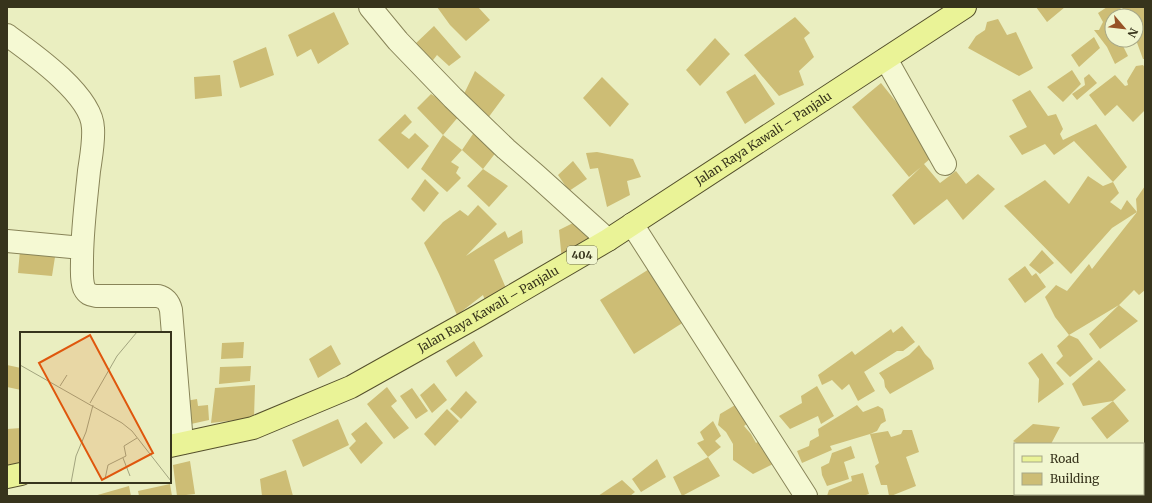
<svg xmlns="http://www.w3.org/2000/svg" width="1152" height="503" font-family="Merriweather,serif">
<rect width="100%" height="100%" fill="#eaeec0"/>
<path fill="#cdbd75" d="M 437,7 L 478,7 L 490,20 L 466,41 L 450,25 Z
M 1036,7 L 1065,7 L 1047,22 Z
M 1107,7 L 1120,7 L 1121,10 L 1124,7 L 1145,7 L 1145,59 L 1143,59 L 1136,40 L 1136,16 L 1112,16 L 1112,40 L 1120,40 L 1128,56 L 1115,64 L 1107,47 L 1094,30 L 1099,30 L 1103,22 L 1098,13 Z
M 334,12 L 349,44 L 318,64 L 311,49 L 297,57 L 288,35 Z
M 795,17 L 810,33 L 804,38 L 814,57 L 799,71 L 804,85 L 779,96 L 744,55 Z
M 998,19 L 1007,35 L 1016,32 L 1033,68 L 1030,70 L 1019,76 L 968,48 L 976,36 L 985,30 L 987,22 Z
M 434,26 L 461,57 L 449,66 L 437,55 L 430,64 L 414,45 Z
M 1094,37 L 1100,48 L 1079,67 L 1071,55 Z
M 715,38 L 730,54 L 700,86 L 686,70 Z
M 266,47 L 274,75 L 240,88 L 233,61 Z
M 1143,65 L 1145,68 L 1145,110 L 1133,122 L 1117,105 L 1105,116 L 1089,95 L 1115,75 L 1125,86 L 1128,85 L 1127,81 L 1136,66 Z
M 1072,70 L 1081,84 L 1063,102 L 1047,87 Z
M 475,71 L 505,95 L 488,118 L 463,96 Z
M 755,74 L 775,104 L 745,124 L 726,92 Z
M 1089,74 L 1097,83 L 1077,100 L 1072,94 L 1085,85 L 1084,78 Z
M 220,75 L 222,96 L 195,99 L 194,77 Z
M 602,77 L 629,104 L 610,127 L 583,98 Z
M 881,83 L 937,153 L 924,164 L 940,183 L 956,171 L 966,184 L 978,174 L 995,189 L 963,220 L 947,199 L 914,225 L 892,195 L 921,167 L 909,177 L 852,107 Z
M 1030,90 L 1048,116 L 1056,114 L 1063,129 L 1060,134 L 1063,140 L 1096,124 L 1127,167 L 1113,182 L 1119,193 L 1110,202 L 1121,210 L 1127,200 L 1137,212 L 1112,228 L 1071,274 L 1004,206 L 1045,180 L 1069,204 L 1088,176 L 1103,186 L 1113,182 L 1074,141 L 1054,155 L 1045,144 L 1022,155 L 1009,136 L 1027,127 L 1012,100 Z
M 431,94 L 446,103 L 464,110 L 443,135 L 417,108 Z
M 405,114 L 412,122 L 401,133 L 409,139 L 415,133 L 429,146 L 408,169 L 378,140 Z
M 475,131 L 497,151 L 483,169 L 462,150 L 451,162 L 459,167 L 456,173 L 461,178 L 447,192 L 421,169 L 443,135 L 462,150 Z
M 597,152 L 633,159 L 641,177 L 627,181 L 630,195 L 607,207 L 598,168 L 590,169 L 586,153 Z
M 573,161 L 587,179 L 569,191 L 558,175 Z
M 483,169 L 508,186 L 489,207 L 467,186 Z
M 425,179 L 439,193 L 424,212 L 411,199 Z
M 1145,186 L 1145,290 L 1139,295 L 1134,290 L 1119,305 L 1138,321 L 1100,349 L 1089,334 L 1119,305 L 1069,335 L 1055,317 L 1045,297 L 1056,285 L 1067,291 L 1089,264 L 1092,269 L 1137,212 L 1136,199 Z
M 478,205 L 497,224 L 466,256 L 505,231 L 508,238 L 522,230 L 523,243 L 494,260 L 508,293 L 487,306 L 483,295 L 457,315 L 439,274 L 424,243 L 443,222 L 460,210 L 468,216 Z
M 583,218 L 605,237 L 562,261 L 559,230 Z
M 20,250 L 55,257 L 52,276 L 18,273 Z
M 1042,250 L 1054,263 L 1040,274 L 1029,265 Z
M 654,266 L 687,320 L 634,354 L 600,300 Z
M 1025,266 L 1032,276 L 1036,273 L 1046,287 L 1025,303 L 1008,279 Z
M 902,326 L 915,342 L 903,351 L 897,351 L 864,372 L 859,363 L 875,391 L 858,401 L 849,384 L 842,390 L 832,380 L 822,385 L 818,375 L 852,351 L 855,355 L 891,329 L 893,333 Z
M 1069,335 L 1078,339 L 1093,359 L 1070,377 L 1056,363 L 1063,356 L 1057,346 Z
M 474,341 L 483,356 L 456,377 L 446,361 Z
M 244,342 L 243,358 L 221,359 L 222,343 Z
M 331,345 L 341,364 L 318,378 L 309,359 Z
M 919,345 L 925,354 L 931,360 L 934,369 L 890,394 L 885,387 L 884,380 L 879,373 L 909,355 Z
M 1042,353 L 1064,384 L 1038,403 L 1039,379 L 1028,363 Z
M 1099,360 L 1126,390 L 1113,401 L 1083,406 L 1072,384 Z
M 7,365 L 21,368 L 21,390 L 7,387 Z
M 251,366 L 250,381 L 219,384 L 220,367 Z
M 434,383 L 447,400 L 432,413 L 420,395 Z
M 255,385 L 254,418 L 211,423 L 215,388 Z
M 817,386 L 834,416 L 821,424 L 818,416 L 790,429 L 779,416 L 802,403 L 801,396 Z
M 387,387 L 397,401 L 391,406 L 409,428 L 394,439 L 367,404 Z
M 412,388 L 428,411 L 416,419 L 400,396 Z
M 466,391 L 477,402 L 461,419 L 450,409 Z
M 197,399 L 198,406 L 208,405 L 209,420 L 182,426 L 180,402 Z
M 742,401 L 756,417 L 744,426 L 751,434 L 756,443 L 764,438 L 779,461 L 753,474 L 733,460 L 733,444 L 726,432 L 718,425 L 720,414 Z
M 1113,401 L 1129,421 L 1107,439 L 1091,418 Z
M 857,405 L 863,412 L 878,406 L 883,409 L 886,421 L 881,424 L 877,431 L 870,434 L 888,431 L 891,437 L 901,434 L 903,430 L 912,430 L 919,452 L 906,457 L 916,486 L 891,496 L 889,496 L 887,485 L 881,485 L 875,466 L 879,463 L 870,434 L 830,446 L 832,450 L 802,463 L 797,451 L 809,446 L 810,441 L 819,436 L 818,429 Z
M 447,409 L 459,421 L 435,446 L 424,434 Z
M 338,419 L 349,445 L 303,467 L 292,440 Z
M 713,421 L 721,436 L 715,441 L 721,447 L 708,457 L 697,443 L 704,440 L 700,432 Z
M 366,422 L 383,443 L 361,464 L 349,448 L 356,441 L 351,434 Z
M 1033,424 L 1060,427 L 1051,444 L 1018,444 L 1013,441 Z
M 21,428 L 21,468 L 7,471 L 7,429 Z
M 851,446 L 855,458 L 844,462 L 849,479 L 827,486 L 822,475 L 821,467 L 829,463 L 832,453 Z
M 708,457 L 720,476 L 682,496 L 673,477 Z
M 657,459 L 666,477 L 641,492 L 632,479 Z
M 190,461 L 195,494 L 177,496 L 173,465 Z
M 286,470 L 293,496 L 262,496 L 260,479 Z
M 863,473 L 869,494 L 863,496 L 827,496 L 829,490 L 852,481 L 851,476 Z
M 622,480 L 635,492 L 630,496 L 598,496 Z
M 170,484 L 172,496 L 139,496 L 138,491 Z
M 129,486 L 131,496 L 94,496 Z"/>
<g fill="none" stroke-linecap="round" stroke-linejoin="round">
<g stroke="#888458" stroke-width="24">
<path id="minor" d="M 370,7 L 398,41 L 453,98 L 506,149 L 536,175 L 608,240
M 7,35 C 32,53 92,95 93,128 C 94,142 91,157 89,171 C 86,201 82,231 82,261 C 82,270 81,280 84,288 C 87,294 90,295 96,296 L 158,296 C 166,298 169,302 171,310 L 182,443
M 886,59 L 945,164
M 632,224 L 806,496
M 7,241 L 82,248"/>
</g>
<g stroke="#55502c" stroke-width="24">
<g id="major">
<path id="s1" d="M 170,446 L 253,428 L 351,387 L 478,316 L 608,240 L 965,7"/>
<path d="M 7,477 L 21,474"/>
</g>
</g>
<use href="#minor" stroke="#f5f9d3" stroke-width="22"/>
<use href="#major" stroke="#eaf397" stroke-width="22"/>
</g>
<g text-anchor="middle" stroke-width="3" stroke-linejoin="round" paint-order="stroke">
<rect fill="#f1f6d0" stroke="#6f6e52" stroke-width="1" x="567" y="246" width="30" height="18" rx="3"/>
<g font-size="11" font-weight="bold" fill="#37341c">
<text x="582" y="259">404</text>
</g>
<g font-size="12" fill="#37341c" stroke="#f1f6d0">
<text dy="4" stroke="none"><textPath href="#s1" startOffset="673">Jalan Raya Kawali – Panjalu</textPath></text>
<text dy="4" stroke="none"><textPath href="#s1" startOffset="349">Jalan Raya Kawali – Panjalu</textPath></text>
</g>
</g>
<g transform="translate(20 332)">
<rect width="151" height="151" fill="#eaeec0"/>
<path fill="none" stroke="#a2a47e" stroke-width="1" d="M 0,33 L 102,91 L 112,99 L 151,149M 40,54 L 47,43M 70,71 L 97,24 L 117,0M 103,126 L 110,144M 85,147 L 88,133 L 106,124 L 104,114 L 117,106M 51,151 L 56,124 L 66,100 L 73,73"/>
<path fill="#df570d" fill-opacity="0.15" stroke="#df570d" stroke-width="2" d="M 70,3 L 133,121 L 82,148 L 19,31 Z"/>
<rect width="151" height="151" fill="none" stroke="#37341c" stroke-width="2"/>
</g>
<rect width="1152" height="503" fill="none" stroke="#37341c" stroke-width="16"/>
<rect x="1014" y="443" width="130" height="52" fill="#f1f6d0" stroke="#a7a888"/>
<rect x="1022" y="456" width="20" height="6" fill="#eaf397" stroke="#a7a888"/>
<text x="1050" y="463" font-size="12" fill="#37341c">Road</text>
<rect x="1022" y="473" width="20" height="12" fill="#cdbd75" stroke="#a7a888"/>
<text x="1050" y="483" font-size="12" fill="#37341c">Building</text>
<g transform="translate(1124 28) rotate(118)"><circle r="19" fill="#f1f6d0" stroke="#a7a888"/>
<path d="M0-3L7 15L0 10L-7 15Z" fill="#975327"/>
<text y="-6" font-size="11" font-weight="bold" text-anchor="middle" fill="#37341c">N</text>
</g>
</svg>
